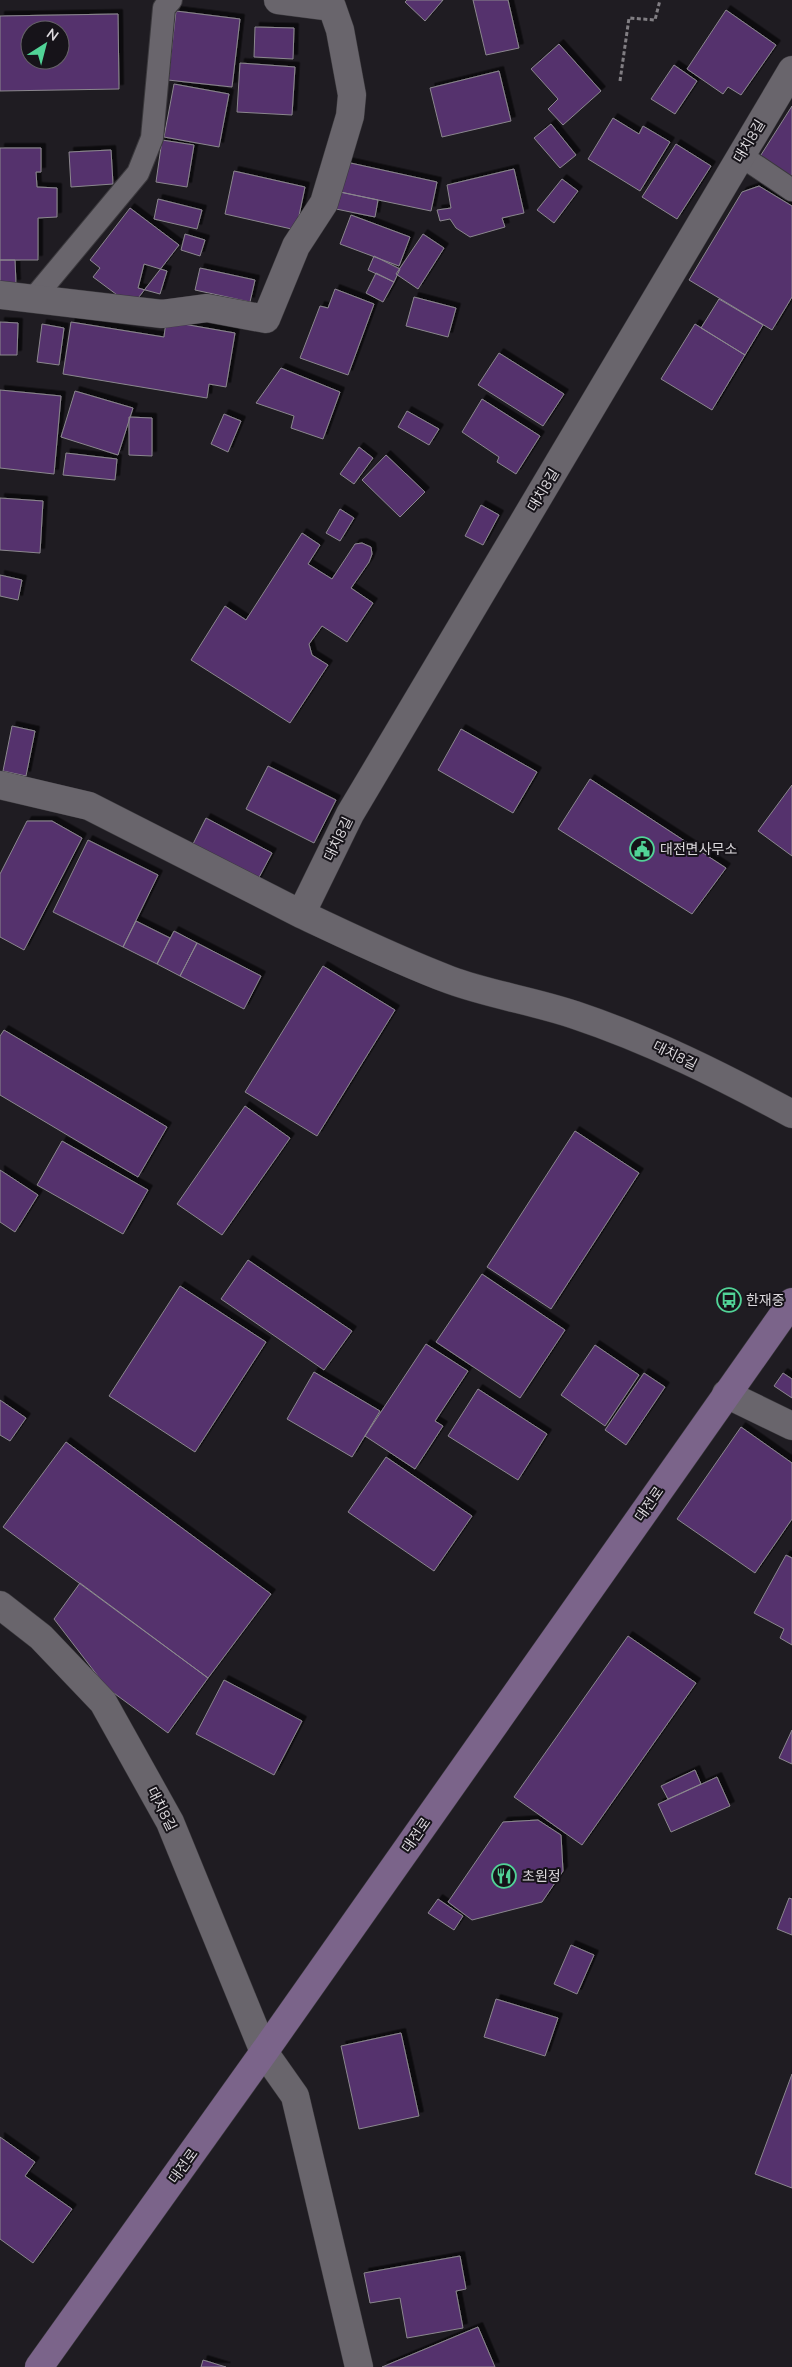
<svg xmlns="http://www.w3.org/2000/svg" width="792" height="2367" font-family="Mulish,'Noto Sans KR',sans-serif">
<defs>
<filter id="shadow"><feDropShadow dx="4.5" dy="-4.5" stdDeviation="0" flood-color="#0009"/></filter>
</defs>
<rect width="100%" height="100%" fill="#1f1c22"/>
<path fill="#55336d" stroke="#8b878e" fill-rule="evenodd" filter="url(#shadow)" d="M 407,0 L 443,0 L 425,21 L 405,2 Z
M 473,0 L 508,0 L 519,48 L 486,55 Z
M 726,10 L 776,45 L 741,95 L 728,87 L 723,94 L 687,69 Z
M 176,11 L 240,19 L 232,87 L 168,80 Z
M 118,14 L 119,89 L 0,91 L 0,16 ZM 30,30 L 60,30 L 60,60 L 30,60 Z
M 255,27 L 294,28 L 293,59 L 254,57 Z
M 559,44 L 601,91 L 563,125 L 548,109 L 558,99 L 531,69 Z
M 240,63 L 295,67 L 292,115 L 237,112 Z
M 674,65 L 697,81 L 675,114 L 651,99 Z
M 499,71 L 511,121 L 442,137 L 430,88 Z
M 174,84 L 229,94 L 219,147 L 164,137 Z
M 792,106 L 792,179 L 759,158 Z
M 613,118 L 639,134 L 643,126 L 670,142 L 640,191 L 588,159 Z
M 551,124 L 576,155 L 560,168 L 534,138 Z
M 162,140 L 194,145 L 187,187 L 156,182 Z
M 676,144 L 711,166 L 677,219 L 642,197 Z
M 0,148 L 41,148 L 41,172 L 36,172 L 37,187 L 57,188 L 57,217 L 38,218 L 38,260 L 0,260 Z
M 111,150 L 113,184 L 71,187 L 69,152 Z
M 346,162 L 437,182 L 431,211 L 340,192 Z
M 514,169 L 524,213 L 502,218 L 505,227 L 470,237 L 456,228 L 450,219 L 440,221 L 437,210 L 451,208 L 447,185 Z
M 234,171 L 305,187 L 296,230 L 225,214 Z
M 562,179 L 578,191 L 554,223 L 537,210 Z
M 759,186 L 792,206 L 792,297 L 772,330 L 689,280 L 742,192 Z
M 340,192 L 378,200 L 375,217 L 336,209 Z
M 158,199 L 202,210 L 197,229 L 154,219 Z
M 130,208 L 179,245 L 132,306 L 93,277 L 100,268 L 90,260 Z
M 351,215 L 410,237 L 399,266 L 340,244 Z
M 185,234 L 205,240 L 200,256 L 181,250 Z
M 423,234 L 444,248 L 418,289 L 396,274 Z
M 374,256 L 400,269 L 394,282 L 368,270 Z
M 0,260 L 15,260 L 16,284 L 0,284 Z
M 144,264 L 167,271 L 160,294 L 138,288 Z
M 200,268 L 255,280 L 250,302 L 195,290 Z
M 376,273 L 394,282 L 383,302 L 366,293 Z
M 335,289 L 374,304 L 348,375 L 300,358 L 320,306 L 328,308 Z
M 414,297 L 456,308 L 448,337 L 406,326 Z
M 719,299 L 763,325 L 745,355 L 701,328 Z
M 166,321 L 235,333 L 226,387 L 209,384 L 207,398 L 63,374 L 71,322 L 164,337 Z
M 0,322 L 18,323 L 17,355 L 0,355 Z
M 42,324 L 64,328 L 59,365 L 37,362 Z
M 695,324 L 745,355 L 712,410 L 661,379 Z
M 499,353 L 564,394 L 543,426 L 478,385 Z
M 281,368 L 340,392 L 323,439 L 291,428 L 294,416 L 256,403 Z
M 0,390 L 61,396 L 54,474 L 0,468 Z
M 75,391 L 133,408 L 118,455 L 61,437 Z
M 482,399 L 540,436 L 516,474 L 497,462 L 499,457 L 462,432 Z
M 407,411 L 439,429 L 429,445 L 398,427 Z
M 224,414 L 241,421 L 228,452 L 211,444 Z
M 129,417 L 152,418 L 152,456 L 129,455 Z
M 359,447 L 373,458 L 354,484 L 340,474 Z
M 66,453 L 117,459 L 115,480 L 63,475 Z
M 386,455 L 425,492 L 400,517 L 362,480 Z
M 0,498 L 43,501 L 40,553 L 0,550 Z
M 481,505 L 499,515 L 483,545 L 465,536 Z
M 340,509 L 354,518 L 340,541 L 326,533 Z
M 302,533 L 320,545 L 308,564 L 332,579 L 355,544 L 362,543 L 371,547 L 372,554 L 369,562 L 351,588 L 373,603 L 347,642 L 322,626 L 309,644 L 312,655 L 328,665 L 290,723 L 191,660 L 225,606 L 246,620 Z
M 0,575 L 22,580 L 18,600 L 0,596 Z
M 12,726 L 35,731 L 26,776 L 3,771 Z
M 461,729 L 537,772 L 513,813 L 438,770 Z
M 268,766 L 336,800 L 314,843 L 246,809 Z
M 590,779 L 726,868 L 692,914 L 558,829 Z
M 792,785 L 792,856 L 758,831 Z
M 206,818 L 272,853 L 256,883 L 191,848 Z
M 27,821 L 52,821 L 82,838 L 24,950 L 0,937 L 0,874 Z
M 88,840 L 158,875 L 123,947 L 53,912 Z
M 136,921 L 170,938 L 157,964 L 123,947 Z
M 174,931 L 197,943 L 180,976 L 157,964 Z
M 197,943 L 261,976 L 244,1009 L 180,976 Z
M 323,966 L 395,1010 L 317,1136 L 245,1092 Z
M 4,1030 L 167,1127 L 138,1177 L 0,1095 L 0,1036 Z
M 245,1106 L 290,1138 L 222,1235 L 177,1204 Z
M 575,1131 L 639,1173 L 551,1309 L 487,1267 Z
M 62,1141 L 148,1190 L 123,1234 L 37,1185 Z
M 0,1170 L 38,1195 L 15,1232 L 0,1222 Z
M 248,1260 L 352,1331 L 324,1370 L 221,1299 Z
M 482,1274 L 565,1330 L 520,1398 L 436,1342 Z
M 180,1286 L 266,1342 L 195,1452 L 109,1396 Z
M 426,1344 L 468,1371 L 435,1421 L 443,1426 L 415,1469 L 365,1436 Z
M 595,1345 L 639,1375 L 605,1426 L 561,1395 Z
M 314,1372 L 380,1411 L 352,1457 L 287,1419 Z
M 644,1373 L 665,1387 L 626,1445 L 605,1430 Z
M 783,1373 L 792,1379 L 792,1398 L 774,1386 Z
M 478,1389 L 547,1434 L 518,1480 L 448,1436 Z
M 0,1400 L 26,1418 L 10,1441 L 0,1435 Z
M 741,1427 L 792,1463 L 792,1519 L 755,1573 L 677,1519 Z
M 66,1442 L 271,1594 L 208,1678 L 3,1527 Z
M 386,1457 L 472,1516 L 434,1571 L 348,1512 Z
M 786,1555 L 792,1558 L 792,1645 L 780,1638 L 784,1629 L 754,1613 Z
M 80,1583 L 208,1678 L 168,1733 L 107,1688 L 54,1619 Z
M 628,1636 L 696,1683 L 582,1845 L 514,1797 Z
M 224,1680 L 302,1721 L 274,1775 L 196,1734 Z
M 792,1730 L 792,1764 L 779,1758 Z
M 695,1770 L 701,1784 L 668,1799 L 661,1786 Z
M 717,1777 L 730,1806 L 671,1832 L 658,1804 Z
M 538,1820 L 561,1835 L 563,1871 L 542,1902 L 472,1920 L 448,1902 L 503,1822 Z
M 789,1898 L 792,1899 L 792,1935 L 777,1929 Z
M 438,1899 L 463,1916 L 454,1930 L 428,1913 Z
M 571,1945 L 594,1955 L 577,1994 L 554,1984 Z
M 496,1999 L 558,2018 L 545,2056 L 484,2037 Z
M 401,2033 L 419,2116 L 359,2129 L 341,2046 Z
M 792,2074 L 792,2188 L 755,2174 Z
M 0,2137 L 35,2162 L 25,2176 L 72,2209 L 33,2263 L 0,2239 Z
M 460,2256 L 466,2289 L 456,2291 L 463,2328 L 407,2338 L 400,2298 L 370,2303 L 364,2273 Z
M 478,2327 L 495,2367 L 382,2367 Z
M 203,2360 L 226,2367 L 201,2367 Z"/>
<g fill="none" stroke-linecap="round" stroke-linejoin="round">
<g stroke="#3b393d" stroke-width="24">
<path id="lane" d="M 740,155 L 792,190
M 34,298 L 138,173 L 152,138 L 164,8 L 171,0"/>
</g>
<g stroke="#3b393d" stroke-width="29">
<path id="street" d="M 0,295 L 162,314 L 207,308 L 266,319 L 296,246 L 324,203 L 350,116 L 352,95 L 340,30 L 332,7 L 278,0
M 0,785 L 89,806 L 301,914 L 350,814 L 792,70
M 301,914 C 350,937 399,961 450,980 C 491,995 534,1001 575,1015 C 650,1040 722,1076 792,1114
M 726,1394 L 792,1426
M 0,1605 L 41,1637 L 103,1702 L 170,1822 L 264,2052 L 295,2096 L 359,2367"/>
</g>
<g stroke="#3b393d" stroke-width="29">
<path id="secondary" d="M 39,2367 L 264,2052 L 792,1302"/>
</g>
<path stroke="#817e83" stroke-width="3" stroke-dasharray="4 2.5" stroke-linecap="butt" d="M 620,81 L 629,18 L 655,20 L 660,0"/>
<use href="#lane" stroke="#69656c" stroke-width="22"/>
<use href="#street" stroke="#69656c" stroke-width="28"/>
<use href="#secondary" stroke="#7b648a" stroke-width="28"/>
</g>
<defs>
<g id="civic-ring" transform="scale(1.25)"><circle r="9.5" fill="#161319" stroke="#51d397" stroke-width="1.5"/><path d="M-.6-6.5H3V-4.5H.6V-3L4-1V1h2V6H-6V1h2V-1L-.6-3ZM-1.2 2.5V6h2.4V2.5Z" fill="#51d397"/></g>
<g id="bus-ring" transform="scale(1.25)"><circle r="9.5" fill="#161319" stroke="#51d397" stroke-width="1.5"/><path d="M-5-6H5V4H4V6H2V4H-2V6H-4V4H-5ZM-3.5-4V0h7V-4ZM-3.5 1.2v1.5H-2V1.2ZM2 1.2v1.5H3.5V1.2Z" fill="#51d397"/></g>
<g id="restaurant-ring" transform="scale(1.25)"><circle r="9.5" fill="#161319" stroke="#51d397" stroke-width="1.5"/><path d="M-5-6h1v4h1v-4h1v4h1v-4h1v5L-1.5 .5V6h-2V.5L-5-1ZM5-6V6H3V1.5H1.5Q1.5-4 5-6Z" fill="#51d397"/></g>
</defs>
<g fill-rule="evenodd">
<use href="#civic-ring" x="642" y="849"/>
<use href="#bus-ring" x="729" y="1300"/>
<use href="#restaurant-ring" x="504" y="1876"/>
</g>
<g text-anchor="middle" stroke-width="4" stroke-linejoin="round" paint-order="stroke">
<g font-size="14" fill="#dbd8dc" stroke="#161319">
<text transform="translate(749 141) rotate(-59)" y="5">대치8길</text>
<text transform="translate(543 490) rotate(-59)" y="5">대치8길</text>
<text transform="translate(338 839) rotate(-64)" y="5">대치8길</text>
<text transform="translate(675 1055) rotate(26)" y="5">대치8길</text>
<text transform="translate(649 1504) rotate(-55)" y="5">대전로</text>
<text transform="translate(162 1809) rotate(63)" y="5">대치8길</text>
<text transform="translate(416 1835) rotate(-55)" y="5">대전로</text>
<text transform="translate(183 2166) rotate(-54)" y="5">대전로</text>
</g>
<g font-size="14" fill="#dbd8dc" stroke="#161319" text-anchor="start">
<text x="660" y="854">대전면사무소</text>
<text x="746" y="1305">한재중</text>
<text x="522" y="1881">초원정</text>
</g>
</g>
<g transform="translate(45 45) rotate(36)"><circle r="24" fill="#161319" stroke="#656267"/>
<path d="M0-4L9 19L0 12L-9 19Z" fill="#51d397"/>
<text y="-8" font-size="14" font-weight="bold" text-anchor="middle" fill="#dbd8dc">N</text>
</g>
</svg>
